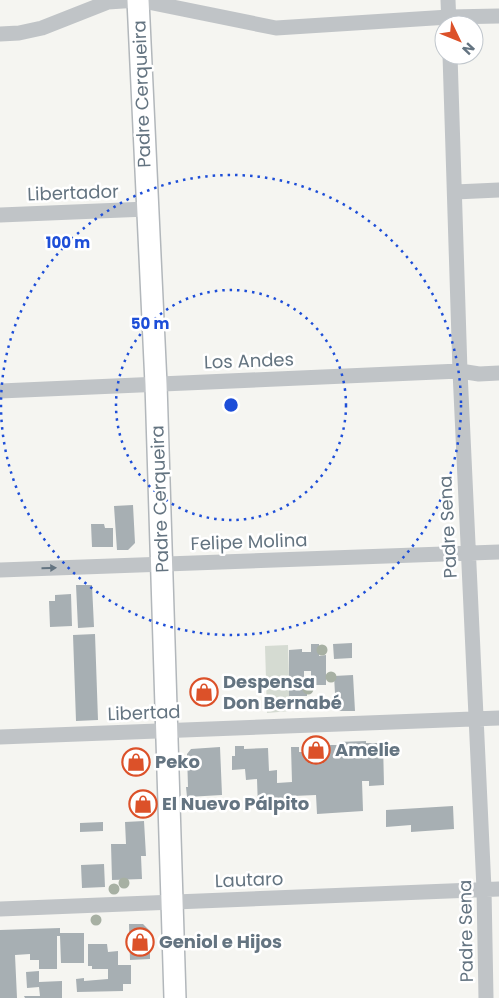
<svg xmlns="http://www.w3.org/2000/svg" width="499" height="998" font-family="Poppins,sans-serif">
<rect width="100%" height="100%" fill="#f5f5f1"/>
<path fill="#d5dbd2" d="M 288,645 L 290,711 L 267,713 L 265,646 Z"/>
<path fill="#a7afb3" d="M 133,505 L 135,543 L 128,550 L 117,550 L 114,506 Z
M 91,524 L 104,524 L 105,528 L 113,528 L 113,547 L 92,547 Z
M 76,585 L 92,585 L 94,627 L 78,628 Z
M 71,594 L 72,626 L 50,627 L 49,601 L 55,601 L 55,595 Z
M 95,634 L 98,720 L 76,721 L 73,635 Z
M 352,643 L 352,658 L 334,659 L 333,644 Z
M 311,644 L 319,644 L 319,656 L 326,655 L 326,685 L 311,685 L 311,671 L 304,671 L 304,687 L 307,687 L 307,696 L 289,696 L 289,650 L 302,649 L 302,652 L 311,652 Z
M 353,675 L 355,711 L 336,711 L 334,676 Z
M 366,741 L 366,743 L 383,743 L 384,785 L 369,786 L 369,781 L 362,781 L 363,811 L 317,814 L 316,795 L 293,796 L 293,806 L 258,808 L 257,779 L 246,780 L 245,769 L 232,770 L 232,756 L 235,756 L 235,746 L 244,746 L 244,749 L 268,748 L 269,771 L 277,770 L 277,783 L 292,782 L 291,747 L 299,747 L 299,752 L 307,752 L 308,755 L 320,755 L 320,745 L 338,745 L 338,742 Z
M 220,747 L 222,795 L 187,797 L 186,787 L 188,787 L 187,754 L 191,749 Z
M 453,806 L 454,829 L 411,832 L 411,825 L 386,827 L 386,810 Z
M 144,821 L 146,856 L 141,856 L 142,879 L 112,880 L 111,844 L 126,844 L 125,822 Z
M 103,822 L 103,831 L 80,832 L 80,823 Z
M 104,864 L 105,887 L 82,888 L 81,865 Z
M 129,924 L 143,924 L 150,931 L 150,959 L 130,960 Z
M 60,928 L 60,933 L 84,933 L 84,963 L 61,963 L 60,936 L 57,936 L 57,969 L 39,969 L 39,960 L 30,960 L 30,954 L 15,955 L 17,998 L 0,998 L 0,930 Z
M 88,944 L 107,944 L 108,952 L 118,951 L 118,965 L 131,965 L 131,984 L 123,984 L 123,991 L 77,992 L 76,979 L 84,978 L 84,981 L 108,979 L 108,969 L 92,969 L 92,966 L 88,966 Z
M 39,971 L 39,982 L 62,981 L 62,998 L 25,998 L 24,996 L 40,996 L 39,987 L 27,988 L 26,972 Z"/>
<g fill="none" stroke-linecap="round" stroke-linejoin="round">
<g stroke="#b2b7bb" stroke-width="24">
<path id="secondary" d="M 138,0 L 156,384 L 175,998"/>
</g>
<path stroke="#c0c4c7" stroke-width="15" d="M 448,0 L 449,25
M 0,34 L 19,33 L 42,28 L 108,2 L 138,0 L 276,28 L 449,17 L 499,16
M 450,55 L 460,371 L 484,889 L 486,998
M 455,192 L 499,190
M 0,215 L 147,209
M 0,391 L 460,371 L 479,374 L 499,373
M 0,570 L 499,552
M 0,737 L 499,718
M 0,909 L 499,889"/>
<use href="#secondary" stroke="#fff" stroke-width="21"/>
</g>
<g fill="#a7b0a3">
<circle cx="322" cy="650" r="5.5"/>
<circle cx="331" cy="677" r="5.5"/>
<circle cx="308" cy="689" r="5.5"/>
<circle cx="124" cy="883" r="5.5"/>
<circle cx="114" cy="889" r="5.5"/>
<circle cx="96" cy="920" r="5.5"/>
</g>
<defs><path id="oneway-solid" d="M-6-.8H1V-3.2L6.5 0L1 3.2V.8H-6Z" transform="scale(1.25)"/></defs>
<use fill="#647481" href="#oneway-solid" transform="translate(49 568) rotate(-2)"/>
<g fill="none" stroke="#1d4ed8" stroke-width="2.5" stroke-dasharray="2.5 5">
<circle cx="231" cy="405" r="115"/>
<circle cx="231" cy="405" r="230"/>
</g>
<defs>
<g id="shop-ring" transform="scale(1.4375)"><circle r="9.5" fill="#fff" stroke="#dc5129" stroke-width="1.5"/><path d="M-5-2.5h2.3a2.7 3.5 0 0 1 5.4 0H5L5.5 6h-11ZM-1.5-2.5h3a1.5 2.3 0 0 0-3 0Z" fill="#dc5129"/></g>
</defs>
<g fill-rule="evenodd">
<use href="#shop-ring" x="204" y="692"/>
<use href="#shop-ring" x="316" y="750"/>
<use href="#shop-ring" x="136" y="762"/>
<use href="#shop-ring" x="143" y="804"/>
<use href="#shop-ring" x="140" y="942"/>
</g>
<g text-anchor="middle" stroke-width="5" stroke-linejoin="round" paint-order="stroke">
<g font-size="18" fill="#647481" stroke="#fff">
<text transform="translate(142 94) rotate(-92)" y="6">Padre Cerqueira</text>
<text transform="translate(73 193) rotate(-2)" y="6">Libertador</text>
<text transform="translate(249 361) rotate(-2)" y="6">Los Andes</text>
<text transform="translate(160 499) rotate(-92)" y="6">Padre Cerqueira</text>
<text transform="translate(448 527) rotate(-93)" y="6">Padre Sena</text>
<text transform="translate(249 542) rotate(-2)" y="6">Felipe Molina</text>
<text transform="translate(144 713) rotate(-2)" y="6">Libertad</text>
<text transform="translate(249 880) rotate(-2)" y="6">Lautaro</text>
<text transform="translate(466 931) rotate(-91)" y="6">Padre Sena</text>
</g>
<g font-size="18" font-weight="bold" fill="#647481" stroke="#fff" text-anchor="start">
<text x="223" y="688">Despensa<tspan x="223" dy="21">Don Bernabé</tspan></text>
<text x="335" y="756">Amelie</text>
<text x="155" y="768">Peko</text>
<text x="162" y="810">El Nuevo Pálpito</text>
<text x="159" y="948">Geniol e Hijos</text>
</g>
</g>
<circle cx="231" cy="405" r="8" fill="#1d4ed8" stroke="#fff" stroke-width="2.5"/>
<g font-size="15" text-anchor="middle" font-weight="bold" fill="#1d4ed8" stroke="#fff" stroke-width="5" stroke-linejoin="round" paint-order="stroke">
<text x="68" y="248">100 m</text>
<text x="150" y="329">50 m</text>
</g>
<g transform="translate(459 40) rotate(133)"><circle r="24" fill="#ffffff" stroke="#c1c7cd"/>
<path d="M0-4L9 19L0 12L-9 19Z" fill="#dc5129"/>
<text y="-8" font-size="14" font-weight="bold" text-anchor="middle" fill="#647481">N</text>
</g>
</svg>
